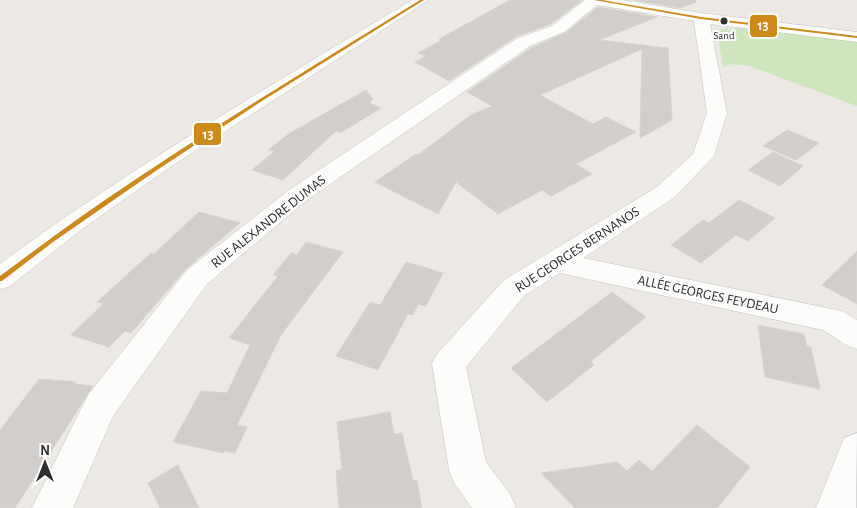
<svg xmlns="http://www.w3.org/2000/svg" width="857" height="508" font-family="'Alegreya Sans',sans-serif">
<rect width="100%" height="100%" fill="#ece8e4"/>
<path fill="#cee6be" d="M 742,28 L 857,41 L 857,106 L 749,66 L 732,64 L 723,67 L 717,31 L 723,29 Z"/>
<path fill="#d1cecb" stroke="#d7d4d0" d="M 510,0 L 582,0 L 551,24 L 517,36 L 449,81 L 415,62 L 426,56 L 418,53 L 442,40 L 439,39 Z
M 634,0 L 695,0 L 696,2 L 680,8 Z
M 598,7 L 657,17 L 599,40 L 668,48 L 672,120 L 640,138 L 642,49 L 540,95 L 593,124 L 606,117 L 636,132 L 576,164 L 592,174 L 551,196 L 542,190 L 498,214 L 456,182 L 438,214 L 375,182 L 416,154 L 418,155 L 471,115 L 492,106 L 467,92 L 531,48 L 565,33 Z
M 366,90 L 373,99 L 369,103 L 381,108 L 340,133 L 336,131 L 283,180 L 252,170 L 275,151 L 268,150 L 290,133 Z
M 787,130 L 819,143 L 796,160 L 763,146 Z
M 773,152 L 803,166 L 780,186 L 748,170 Z
M 739,200 L 775,218 L 748,241 L 736,235 L 701,263 L 671,245 L 703,220 L 709,223 Z
M 199,212 L 240,223 L 186,269 L 131,333 L 125,331 L 109,347 L 71,335 L 104,303 L 97,302 L 151,253 L 154,254 Z
M 306,242 L 343,252 L 281,335 L 237,425 L 247,427 L 235,453 L 224,451 L 223,453 L 173,442 L 201,391 L 227,393 L 250,345 L 229,338 L 278,276 L 273,275 L 291,253 L 297,255 Z
M 857,251 L 857,304 L 822,285 Z
M 406,262 L 443,273 L 426,306 L 418,304 L 413,315 L 408,314 L 378,370 L 336,356 L 370,302 L 380,305 Z
M 612,292 L 646,317 L 591,361 L 594,365 L 547,402 L 511,368 Z
M 758,325 L 804,334 L 807,346 L 811,347 L 820,389 L 765,377 Z
M 39,379 L 76,382 L 74,384 L 93,386 L 15,508 L 0,508 L 0,430 Z
M 390,412 L 394,434 L 402,433 L 413,481 L 417,480 L 422,508 L 339,508 L 336,471 L 342,469 L 337,422 Z
M 697,425 L 750,467 L 717,508 L 575,508 L 541,473 L 617,462 L 627,471 L 639,460 L 652,471 Z
M 178,465 L 199,508 L 160,508 L 148,483 Z"/>
<g fill="none" stroke-linecap="round" stroke-linejoin="round">
<g stroke="#c5c4c5" stroke-width="1">
<path id="minor" d="M 585,0 L 622,0 L 701,13 L 857,32 L 857,42 L 710,24 L 727,113 L 714,156 L 675,197 L 583,258 L 842,311 L 857,320 L 857,349 L 846,345 L 823,330 L 560,273 L 524,296 L 466,367 L 486,462 L 510,494 L 516,508 L 472,508 L 454,483 L 449,470 L 432,364 L 437,354 L 504,280 L 657,187 L 693,154 L 707,113 L 694,21 L 597,5 L 564,32 L 530,46 L 307,200 L 207,284 L 113,416 L 73,508 L 32,508 L 88,395 L 187,270 L 289,190 L 518,38 L 552,26 Z
M 857,433 L 856,508 L 816,508 L 844,438 Z"/>
</g>
<g stroke="#c5c4c5" stroke-width="1">
<path id="tertiary" d="M 412,0 L 429,0 L 170,167 L 82,229 L 10,286 L 0,289 L 0,264 C 131,167 272,85 412,0 Z"/>
</g>
<use href="#minor" fill="#fcfcfb" fill-rule="evenodd"/>
<use href="#tertiary" fill="#fcfcfb" fill-rule="evenodd"/>
<g stroke="#fff" stroke-width="4">
<path id="bus-1" d="M 420,0 L 424,0 L 262,101 L 157,170 L 53,242 L 2,281 L 0,281 L 0,276 C 34,251 67,226 102,202 C 206,131 313,66 420,0 Z
M 594,0 L 602,0 L 701,17 L 857,36 L 857,38 L 701,19 Z"/>
</g>
<use href="#bus-1" fill="#ce8919" fill-rule="evenodd"/>
</g>
<circle fill="#2e2e2e" stroke="#fff" stroke-width="2" cx="724" cy="21" r="4.5"/>
<g text-anchor="middle" stroke-width="4" stroke-linejoin="round" paint-order="stroke">
<g font-size="11" fill="#2e2e2e" stroke="#fff">
<text x="724" y="39">Sand</text>
</g>
<g font-size="14" fill="#2e2e2e" stroke="#fff">
<text transform="translate(268 221) rotate(-38)" y="5">RUE ALEXANDRE DUMAS</text>
<text transform="translate(577 249) rotate(-33)" y="5">RUE GEORGES BERNANOS</text>
<text transform="translate(708 294) rotate(12)" y="5">ALLÉE GEORGES FEYDEAU</text>
</g>
</g>
<g stroke="#fff" stroke-width="2">
<rect x="749" y="14" width="29" height="24" rx="5" fill="#ce8919"/>
<rect x="193" y="122" width="29" height="24" rx="5" fill="#ce8919"/>
</g>
<g font-size="14" text-anchor="middle" font-weight="bold" fill="#fff">
<text x="763" y="30">13</text>
<text x="208" y="139">13</text>
</g>
<g transform="translate(45 463)" stroke="#ffffff" stroke-width="4" paint-order="stroke">
<path d="M0-4L9 19L0 12L-9 19Z" fill="#2e2e2e"/>
<text y="-8" font-size="14" font-weight="bold" text-anchor="middle" fill="#2e2e2e">N</text>
</g>
</svg>
